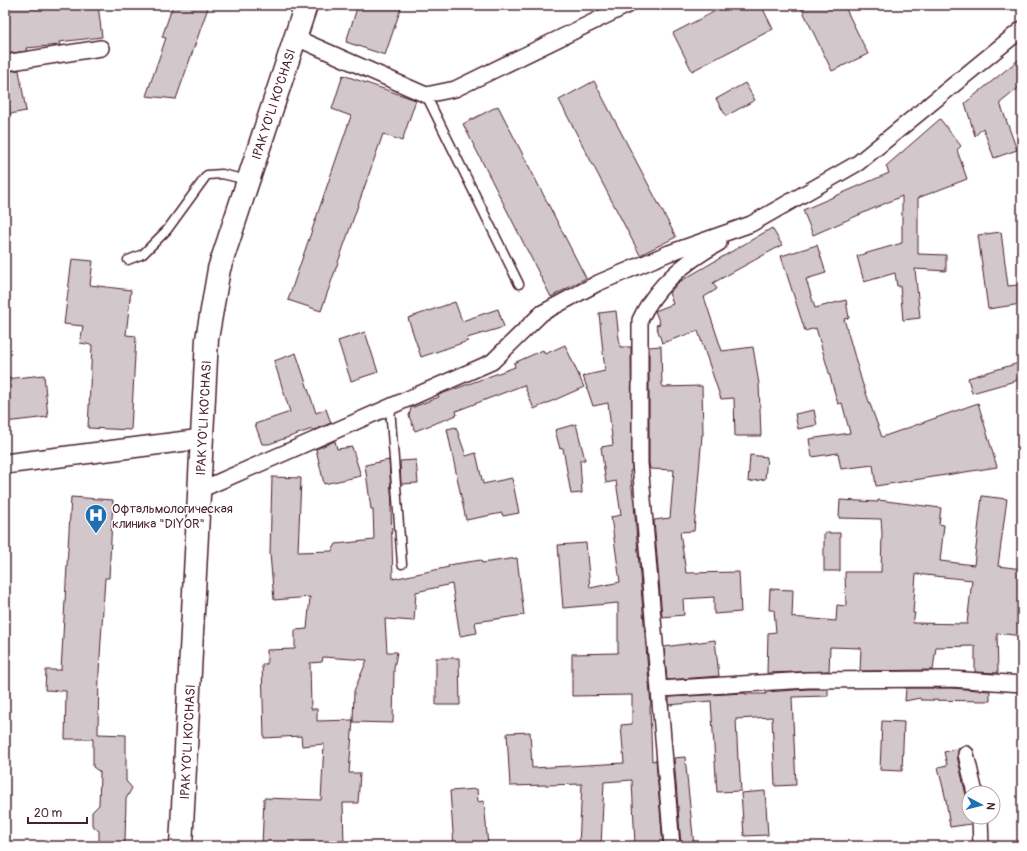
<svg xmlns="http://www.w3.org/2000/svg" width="1027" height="851" font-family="Pangolin,sans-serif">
<rect width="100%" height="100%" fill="#fff"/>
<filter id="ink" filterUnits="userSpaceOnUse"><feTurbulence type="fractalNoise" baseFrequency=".025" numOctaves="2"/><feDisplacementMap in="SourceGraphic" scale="8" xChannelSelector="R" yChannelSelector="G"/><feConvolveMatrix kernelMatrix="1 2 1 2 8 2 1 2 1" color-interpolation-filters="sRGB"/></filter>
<g filter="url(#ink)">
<path fill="#d2c7cb" stroke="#4a1f2b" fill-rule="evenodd" d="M 6,5 L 98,5 L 102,37 L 59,42 L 60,45 L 26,48 L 27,51 L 5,54 L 5,35 L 9,35 Z
M 173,5 L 209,5 L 176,99 L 146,96 L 166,38 L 162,37 Z
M 358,5 L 402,5 L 385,55 L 346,42 Z
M 727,5 L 761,5 L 773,29 L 692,71 L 673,33 Z
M 800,5 L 844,5 L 868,54 L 832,71 Z
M 1022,57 L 1022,85 L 1000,103 L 1017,150 L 994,158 L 983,128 L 975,136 L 965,103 Z
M 19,70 L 26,111 L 10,114 L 9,105 L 5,106 L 5,72 Z
M 343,75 L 416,100 L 402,141 L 383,134 L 321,311 L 288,300 L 351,116 L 332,109 Z
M 594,81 L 676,237 L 640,255 L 559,100 Z
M 745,83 L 755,100 L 726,116 L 716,99 Z
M 498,106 L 586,278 L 551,297 L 463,124 Z
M 940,119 L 961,146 L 957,150 L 967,179 L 918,198 L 918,254 L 946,255 L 946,271 L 915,269 L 920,318 L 903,320 L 900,286 L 897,286 L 895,273 L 864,282 L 857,256 L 902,243 L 902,196 L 813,235 L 803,210 L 889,173 L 886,166 Z
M 772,228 L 782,245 L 713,283 L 717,289 L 704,297 L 722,351 L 753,347 L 759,384 L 761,436 L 735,436 L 734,398 L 721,399 L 698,331 L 662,343 L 656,325 L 660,324 L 655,311 L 673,304 L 669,293 L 679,282 Z
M 1001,232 L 1008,286 L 1018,285 L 1021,304 L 988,309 L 978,235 Z
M 817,245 L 826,273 L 806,279 L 815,308 L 846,300 L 849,318 L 844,319 L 862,382 L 882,437 L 978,403 L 997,467 L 876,486 L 873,465 L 841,469 L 838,453 L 812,457 L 809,439 L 850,433 L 842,403 L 838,404 L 816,328 L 805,331 L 781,256 Z
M 72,259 L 93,261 L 90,285 L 131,290 L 126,335 L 136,336 L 131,430 L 88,428 L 92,345 L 80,343 L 83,326 L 64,324 Z
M 455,302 L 462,321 L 498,309 L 504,327 L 467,338 L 468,341 L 421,357 L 408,318 Z
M 616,311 L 620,347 L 631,347 L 632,471 L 630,471 L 634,505 L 651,706 L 650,706 L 652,761 L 656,760 L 663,846 L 635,846 L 632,780 L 604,782 L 601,846 L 579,846 L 582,784 L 510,786 L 507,733 L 530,732 L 532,768 L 624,763 L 621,725 L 632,724 L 632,695 L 572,696 L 572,654 L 618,653 L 618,603 L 563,608 L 558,545 L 586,543 L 590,588 L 620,582 L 611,517 L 621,515 L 616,481 L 606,483 L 601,447 L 613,445 L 608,403 L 593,406 L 583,376 L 605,371 L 599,313 Z
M 365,332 L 378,372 L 351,381 L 338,341 Z
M 565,345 L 584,387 L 534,409 L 524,385 L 456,411 L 457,415 L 415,431 L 409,416 L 411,408 L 439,397 L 438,395 L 444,393 L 515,367 L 514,363 L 543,350 L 545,354 Z
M 661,346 L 662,387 L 702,386 L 703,435 L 702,435 L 694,531 L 680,532 L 686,573 L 739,572 L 741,612 L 714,614 L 714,597 L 683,599 L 684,615 L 662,617 L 654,520 L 670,518 L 674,470 L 650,469 L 649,463 L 649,347 Z
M 296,353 L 316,413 L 326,409 L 331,423 L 312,431 L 312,429 L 269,444 L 262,444 L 255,424 L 290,412 L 274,361 Z
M 1022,362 L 1022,379 L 972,393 L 968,378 Z
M 44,375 L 48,417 L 5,422 L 5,379 Z
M 814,410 L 817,425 L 798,429 L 795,414 Z
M 576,424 L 585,460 L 580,460 L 582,493 L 571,494 L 563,448 L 560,449 L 555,430 Z
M 456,427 L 466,456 L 476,453 L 483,484 L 512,478 L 519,513 L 503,516 L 502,513 L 466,520 L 447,429 Z
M 335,441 L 337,449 L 352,447 L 361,476 L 324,484 L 316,449 Z
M 750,455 L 767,457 L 765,479 L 748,482 Z
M 389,460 L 392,506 L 391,506 L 393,579 L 449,567 L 448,565 L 481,560 L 482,563 L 517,558 L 524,615 L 475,622 L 477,633 L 460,636 L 452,584 L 416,592 L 414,621 L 385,619 L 387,652 L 397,652 L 394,668 L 393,723 L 353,722 L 354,691 L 367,660 L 323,657 L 322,662 L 310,663 L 311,709 L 317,709 L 317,721 L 353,720 L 349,773 L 360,773 L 358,803 L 343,803 L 344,846 L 262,846 L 264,798 L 321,800 L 324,744 L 302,746 L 301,736 L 264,738 L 262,664 L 267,664 L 267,650 L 295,649 L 295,630 L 307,629 L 310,597 L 274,600 L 270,554 L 272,477 L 301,478 L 298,552 L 332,551 L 336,544 L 374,540 L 373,509 L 371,509 L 365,465 Z
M 416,460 L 418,483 L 401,484 L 400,461 Z
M 982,496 L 1007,499 L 998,566 L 1022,569 L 1022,636 L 997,633 L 998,673 L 975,672 L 975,646 L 936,647 L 933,670 L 860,671 L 861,648 L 830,647 L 829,671 L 767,673 L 768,633 L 776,632 L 774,610 L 769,610 L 770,589 L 793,590 L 792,617 L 836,621 L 837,605 L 846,606 L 845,572 L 881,572 L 882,533 L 881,519 L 839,518 L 840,500 L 878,502 L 878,500 L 941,508 L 939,524 L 944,525 L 940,561 L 974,565 ZM 916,574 L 972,580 L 967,624 L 913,623 L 915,613 L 913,613 Z
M 71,497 L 113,500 L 109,578 L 105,578 L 99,672 L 98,734 L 126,735 L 126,781 L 132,788 L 126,799 L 125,843 L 99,843 L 99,831 L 92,825 L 92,812 L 99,805 L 100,772 L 93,767 L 93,739 L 65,739 L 66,691 L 45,690 L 46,670 L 61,670 Z
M 824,533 L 840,533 L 840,571 L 824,571 Z
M 715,640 L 719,676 L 667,680 L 664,647 Z
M 436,658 L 459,658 L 460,705 L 436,705 Z
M 906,688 L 951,688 L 990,691 L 990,701 L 921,700 L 920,698 L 905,701 Z
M 808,689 L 828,689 L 828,696 L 792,697 L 796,785 L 775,786 L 772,717 L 736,719 L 738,760 L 739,760 L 741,791 L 717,792 L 711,701 L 669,705 L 669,697 L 745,693 L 745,694 L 766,694 L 766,692 Z
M 882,721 L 904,722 L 902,771 L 880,770 Z
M 959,748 L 957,756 L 966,795 L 969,800 L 969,817 L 971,817 L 971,824 L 950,827 L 946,800 L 938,767 L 947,765 L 944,752 Z
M 685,757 L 694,846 L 681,846 L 674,758 Z
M 477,789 L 478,802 L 484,801 L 488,846 L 454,846 L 450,791 Z
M 765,791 L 768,835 L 744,836 L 741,793 Z"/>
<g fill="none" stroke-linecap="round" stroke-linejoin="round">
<g stroke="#4a1f2b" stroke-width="11">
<path id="service" d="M 426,95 L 519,284
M 128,260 L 143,254 L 167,230 L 207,175 L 222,174 L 247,180
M 390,407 L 402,564"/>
</g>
<g stroke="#4a1f2b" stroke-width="18">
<path id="minor" d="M 294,37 L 426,95 L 455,89 L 628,5
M 5,63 L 101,48
M 200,490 L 492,362 L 542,313 L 598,283 L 669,253 L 751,224 L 858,163 L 1022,29
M 660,689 L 808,680 L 951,679 L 1022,684
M 966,754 L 975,793
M 980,817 L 981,846
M 672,846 L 640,463 L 640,320 C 656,285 686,261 719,243"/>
</g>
<g stroke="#4a1f2b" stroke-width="22">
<path id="tertiary" d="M 5,464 L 202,439"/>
</g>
<g stroke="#4a1f2b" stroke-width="25">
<path id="secondary" d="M 181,846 L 207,339 L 219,269 L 306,5"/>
</g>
<use href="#service" stroke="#fff" stroke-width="8"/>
<use href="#minor" stroke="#fff" stroke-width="15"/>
<use href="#tertiary" stroke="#fff" stroke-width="19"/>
<use href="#secondary" stroke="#fff" stroke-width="22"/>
</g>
</g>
<defs>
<g id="hospital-pin" transform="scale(1.15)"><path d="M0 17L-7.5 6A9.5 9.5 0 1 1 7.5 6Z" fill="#1f6fb2" stroke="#fff"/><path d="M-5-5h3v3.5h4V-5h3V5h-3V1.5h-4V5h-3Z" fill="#fff"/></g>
</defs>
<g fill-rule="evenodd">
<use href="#hospital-pin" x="96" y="515"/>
</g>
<g text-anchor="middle" stroke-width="3" stroke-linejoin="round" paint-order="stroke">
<g font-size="13" fill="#4a1f2b" stroke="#fff">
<text transform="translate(273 104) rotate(-72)" y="5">IPAK YO'LI KO'CHASI</text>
<text transform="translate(203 418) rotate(-87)" y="5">IPAK YO'LI KO'CHASI</text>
<text transform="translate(187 742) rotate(-87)" y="5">IPAK YO'LI KO'CHASI</text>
</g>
<g font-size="13" fill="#4a1f2b" stroke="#fff" text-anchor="start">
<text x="112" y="513">Офтальмологическая<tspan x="112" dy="15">клиника "DIYOR"</tspan></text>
</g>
</g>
<rect width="1027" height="851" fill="none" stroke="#fff" stroke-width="20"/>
<rect x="10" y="10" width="1007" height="831" fill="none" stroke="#4a1f2b" stroke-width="1.5" filter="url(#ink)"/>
<g transform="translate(981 805) rotate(97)"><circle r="19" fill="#ffffff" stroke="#b7a5aa"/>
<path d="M0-3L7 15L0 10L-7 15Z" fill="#1f6fb2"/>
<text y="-6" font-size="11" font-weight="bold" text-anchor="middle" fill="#4a1f2b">N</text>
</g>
<path d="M28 817v6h59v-6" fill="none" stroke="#4a1f2b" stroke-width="2"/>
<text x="34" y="817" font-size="12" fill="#4a1f2b" stroke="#ffffff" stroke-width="3" paint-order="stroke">20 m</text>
</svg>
